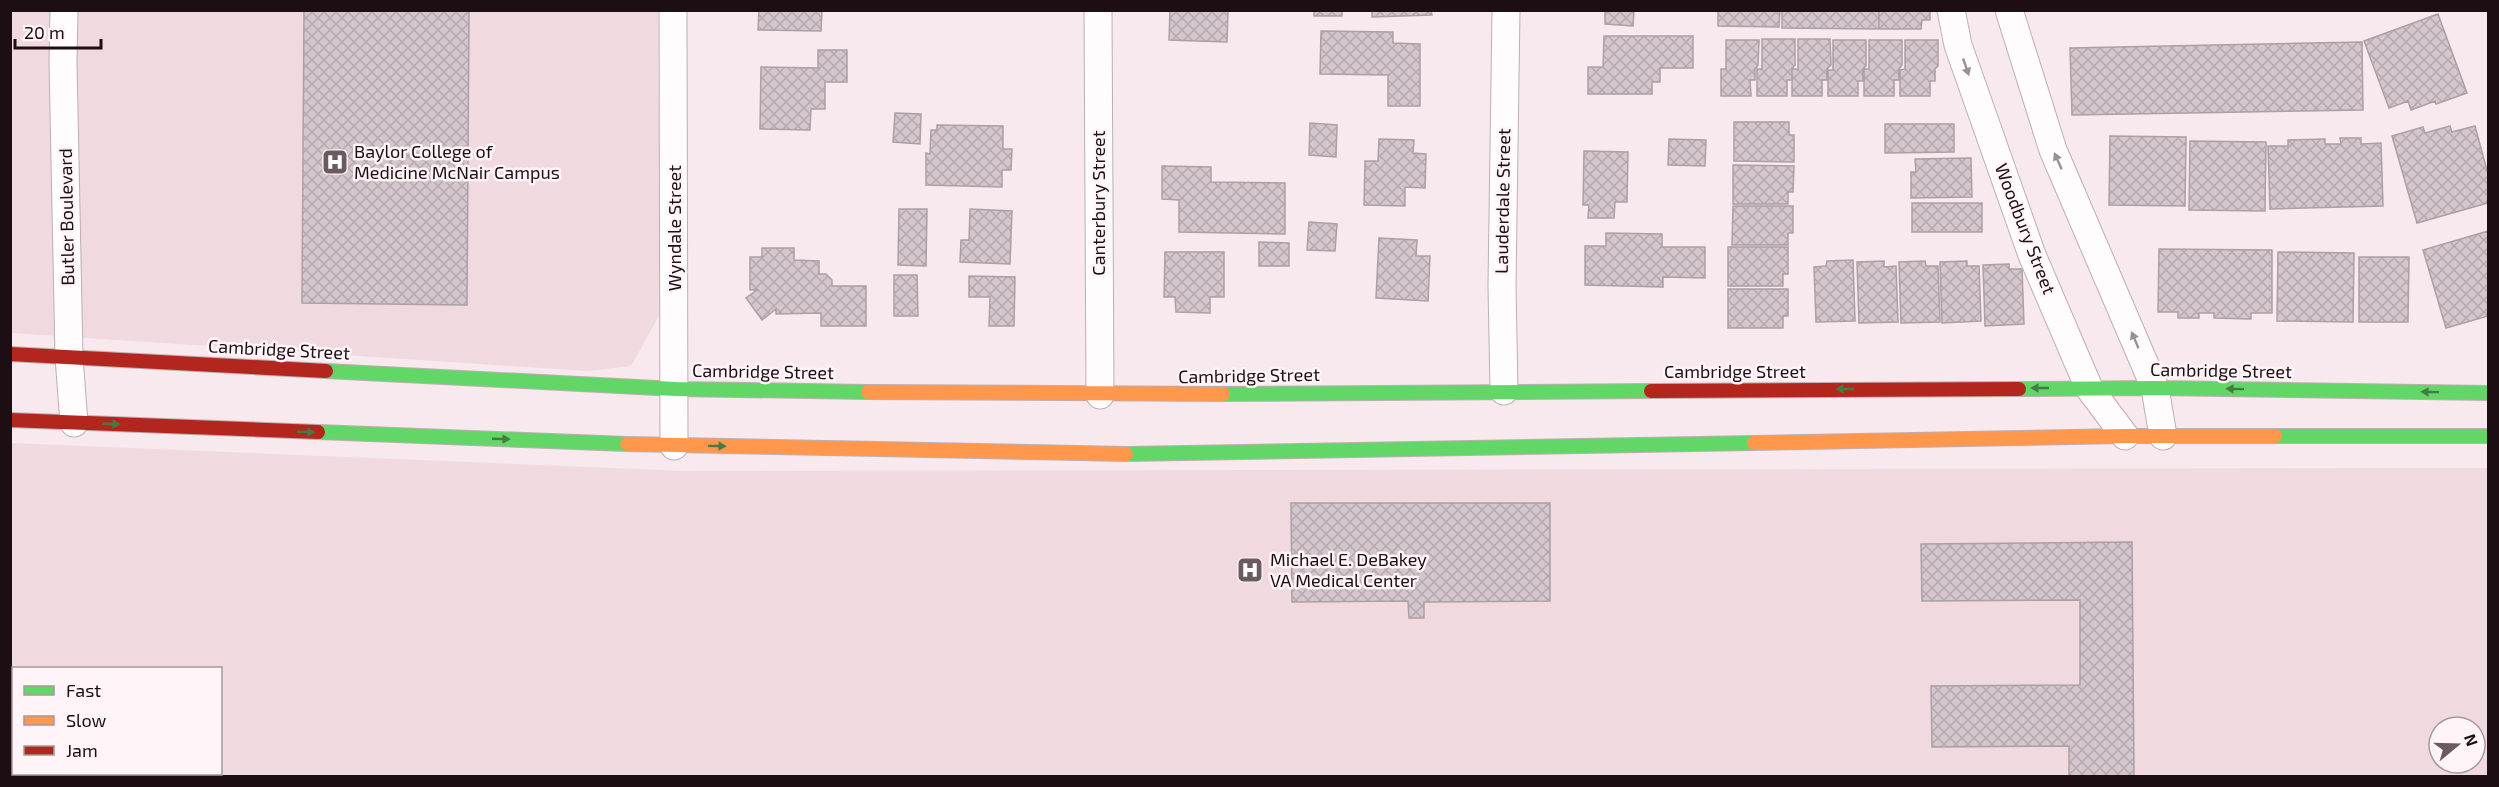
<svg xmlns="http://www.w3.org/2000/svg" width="2499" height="787" font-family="'Exo 2',sans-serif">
<defs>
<pattern id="building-cross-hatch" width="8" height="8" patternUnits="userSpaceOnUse" patternTransform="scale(1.5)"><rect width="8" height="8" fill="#d4c6cd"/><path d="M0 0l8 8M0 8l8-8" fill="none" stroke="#b5a9af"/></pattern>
</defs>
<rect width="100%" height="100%" fill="#f8e9ee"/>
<path fill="#f0d9df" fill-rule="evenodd" d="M 10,11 L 658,11 L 660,314 L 631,366 L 587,371 L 11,333 Z
M 10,443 L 683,471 L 2488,468 L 2488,776 L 11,776 ZM 14,668 L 220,668 L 220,774 L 14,774 ZM 2439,727 L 2475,727 L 2475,763 L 2439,763 Z"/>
<path fill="url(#building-cross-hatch)" stroke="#ac9fa5" stroke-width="1.5" d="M 304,10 L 469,11 L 467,305 L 302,303 Z
M 759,10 L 822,10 L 821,31 L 758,30 Z
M 1170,10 L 1228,10 L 1227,42 L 1169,40 Z
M 1314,10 L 1342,10 L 1342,16 L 1314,16 Z
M 1372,10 L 1431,10 L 1432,15 L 1372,17 Z
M 1605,10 L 1634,10 L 1633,26 L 1605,24 Z
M 1718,10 L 1780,10 L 1779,27 L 1718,26 Z
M 1782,10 L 1879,10 L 1879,29 L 1782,28 Z
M 1879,10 L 1930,10 L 1930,20 L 1922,20 L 1921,29 L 1879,29 Z
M 2438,14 L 2467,93 L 2436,104 L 2435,101 L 2411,110 L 2408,101 L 2389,108 L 2364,41 Z
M 1321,31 L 1393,32 L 1393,43 L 1420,44 L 1420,106 L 1388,106 L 1388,75 L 1320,74 Z
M 1604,36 L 1693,36 L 1693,68 L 1660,68 L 1660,82 L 1652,82 L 1652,94 L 1588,94 L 1588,67 L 1603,67 Z
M 1762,39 L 1795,39 L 1795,65 L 1792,69 L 1792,80 L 1787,80 L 1787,96 L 1757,96 L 1757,69 L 1762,69 Z
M 1798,39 L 1830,39 L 1831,65 L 1827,69 L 1827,80 L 1822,80 L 1822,96 L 1792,96 L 1792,69 L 1798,69 Z
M 1726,40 L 1759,40 L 1758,65 L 1755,69 L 1755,80 L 1750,80 L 1751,96 L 1721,96 L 1721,69 L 1726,69 Z
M 1833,40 L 1866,40 L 1866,66 L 1863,69 L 1863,81 L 1858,81 L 1858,96 L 1828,96 L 1828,70 L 1833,70 Z
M 1869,40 L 1902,40 L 1902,65 L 1899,69 L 1899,80 L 1894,80 L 1894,96 L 1864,96 L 1864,69 L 1869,69 Z
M 1905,40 L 1938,40 L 1938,66 L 1935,69 L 1935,81 L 1930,81 L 1930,96 L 1900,96 L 1900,70 L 1905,69 Z
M 2362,42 L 2363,110 L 2072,115 L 2070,48 Z
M 818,50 L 847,50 L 847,82 L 825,82 L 825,109 L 811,109 L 810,130 L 760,129 L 761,67 L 818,68 Z
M 895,113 L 921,114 L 920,144 L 893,142 Z
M 1734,122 L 1789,122 L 1789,135 L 1794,135 L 1794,162 L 1734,161 Z
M 1310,123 L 1337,125 L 1336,157 L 1309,155 Z
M 1885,124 L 1954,124 L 1954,152 L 1885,153 Z
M 937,125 L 1003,126 L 1003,149 L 1012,149 L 1011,170 L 1002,170 L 1002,187 L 926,185 L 926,153 L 930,154 L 931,130 L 937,130 Z
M 2450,126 L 2452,132 L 2475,126 L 2488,174 L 2488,203 L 2417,223 L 2392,136 L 2423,127 L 2425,133 Z
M 2110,136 L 2186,137 L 2185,206 L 2109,205 Z
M 2340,138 L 2361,138 L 2361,144 L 2381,143 L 2383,206 L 2270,209 L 2268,146 L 2288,146 L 2288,140 L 2325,139 L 2325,144 L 2341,144 Z
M 1379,139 L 1414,140 L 1413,153 L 1426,154 L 1425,188 L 1405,187 L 1405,206 L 1364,205 L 1365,161 L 1378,161 Z
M 1669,139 L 1706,140 L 1705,166 L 1668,165 Z
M 2190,141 L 2266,142 L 2265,211 L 2189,210 Z
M 1584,151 L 1628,152 L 1627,202 L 1615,202 L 1614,218 L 1588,218 L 1589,205 L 1583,205 Z
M 1971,158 L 1972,197 L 1911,198 L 1911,172 L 1916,172 L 1915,159 Z
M 1733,165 L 1794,166 L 1793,192 L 1788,192 L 1788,204 L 1733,204 Z
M 1162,166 L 1211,167 L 1211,182 L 1285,183 L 1285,234 L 1179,232 L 1179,200 L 1162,199 Z
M 1912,203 L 1982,203 L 1982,232 L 1912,232 Z
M 1733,206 L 1793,206 L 1793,233 L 1788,233 L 1788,245 L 1732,245 Z
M 899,209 L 927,209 L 926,266 L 898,265 Z
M 970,209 L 1012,211 L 1010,264 L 960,262 L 961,240 L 969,240 Z
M 1309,222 L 1337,224 L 1335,251 L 1307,250 Z
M 2488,231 L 2488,316 L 2446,328 L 2423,250 Z
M 1606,233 L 1662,234 L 1662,247 L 1705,247 L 1705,278 L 1663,277 L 1663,287 L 1585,285 L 1585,246 L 1606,246 Z
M 1379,238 L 1417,240 L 1416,256 L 1430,256 L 1428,301 L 1376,298 Z
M 1259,242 L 1289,243 L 1289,266 L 1259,266 Z
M 1728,247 L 1788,247 L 1788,274 L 1783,274 L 1783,286 L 1728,286 Z
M 762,248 L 794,248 L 794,260 L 819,261 L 819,274 L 826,274 L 832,280 L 832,286 L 866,286 L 866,326 L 821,326 L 821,313 L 776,314 L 776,309 L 762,320 L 746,298 L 757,290 L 750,290 L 750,257 L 762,257 Z
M 2159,249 L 2272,250 L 2272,313 L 2251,313 L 2251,319 L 2214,318 L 2214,313 L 2199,313 L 2199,318 L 2178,318 L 2178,312 L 2158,312 Z
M 1165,252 L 1224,252 L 1224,297 L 1210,297 L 1210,313 L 1176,312 L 1175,297 L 1164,297 Z
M 2278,252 L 2354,253 L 2353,322 L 2277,321 Z
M 2359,257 L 2409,257 L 2408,322 L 2359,322 Z
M 1853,260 L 1855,321 L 1816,322 L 1814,267 L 1826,266 L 1827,261 Z
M 1884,261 L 1884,267 L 1896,266 L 1898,322 L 1859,323 L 1857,262 Z
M 1925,261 L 1926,266 L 1938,266 L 1940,322 L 1901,323 L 1899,262 Z
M 1967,261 L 1967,266 L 1979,266 L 1981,321 L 1942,323 L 1940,262 Z
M 2009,264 L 2009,269 L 2022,269 L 2024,324 L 1985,326 L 1983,265 Z
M 894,275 L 917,275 L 918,316 L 894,316 Z
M 969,276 L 1015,277 L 1014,326 L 989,326 L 990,297 L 969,297 Z
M 1728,289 L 1788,289 L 1788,316 L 1783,316 L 1783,328 L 1728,328 Z
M 1291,503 L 1550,503 L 1550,601 L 1424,602 L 1424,618 L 1409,618 L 1408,601 L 1292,602 Z
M 2132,542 L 2134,776 L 2069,776 L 2069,746 L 1932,747 L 1931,686 L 2080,685 L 2080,600 L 1922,601 L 1921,544 Z"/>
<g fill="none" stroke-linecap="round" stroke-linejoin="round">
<g stroke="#bdafb3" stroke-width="29">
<path id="street" d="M 64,10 L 63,62 L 69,357 L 74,423
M 673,10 L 674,446
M 1098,10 L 1100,395
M 1951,10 L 1958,45 L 2032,255 L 2089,388 L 2125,436
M 2009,10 L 2053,150 L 2155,388 L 2163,436
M 1504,391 L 1502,286 L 1506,10"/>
</g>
<g stroke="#bdafb3" stroke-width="16">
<path id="fast" d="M 326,371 L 676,389 L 868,392
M 2019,389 L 2155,388 L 2488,393
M 1223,394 L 1651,391
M 318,432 L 627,444
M 2275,436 L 2488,436
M 1126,454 L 1754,443"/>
</g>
<g stroke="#bdafb3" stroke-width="16">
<path id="slow" d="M 868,392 L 1223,394
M 1754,443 L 2125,436 L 2275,436
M 627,444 L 1126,454"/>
</g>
<g stroke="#bdafb3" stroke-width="16">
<path id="jam" d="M 10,354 L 326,371
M 1651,391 L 2019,389
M 10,420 L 318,432"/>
</g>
<use href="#street" stroke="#fefcfc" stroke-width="27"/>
<use href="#fast" stroke="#63d668" stroke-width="14"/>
<use href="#slow" stroke="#ff974d" stroke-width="14"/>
<use href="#jam" stroke="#b3261e" stroke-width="14"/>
</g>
<defs><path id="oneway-solid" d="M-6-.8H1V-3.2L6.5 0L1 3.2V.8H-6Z" transform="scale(1.5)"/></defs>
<g fill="#989193">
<use href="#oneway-solid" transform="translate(1966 67) rotate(71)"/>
<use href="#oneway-solid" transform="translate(2058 161) rotate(-114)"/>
<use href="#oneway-solid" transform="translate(2135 340) rotate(-113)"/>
</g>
<g fill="#437c42">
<use href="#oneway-solid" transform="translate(2040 388) rotate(180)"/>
<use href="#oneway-solid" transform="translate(1845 389) rotate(180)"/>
<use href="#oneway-solid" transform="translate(2235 389) rotate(-179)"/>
<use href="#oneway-solid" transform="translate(2430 392) rotate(-179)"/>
<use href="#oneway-solid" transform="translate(111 424) rotate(2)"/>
<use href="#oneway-solid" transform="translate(306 432) rotate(2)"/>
<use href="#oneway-solid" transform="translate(501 439) rotate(2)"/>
<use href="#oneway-solid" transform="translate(717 446) rotate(1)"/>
</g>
<defs>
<g id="hospital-square" transform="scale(1.35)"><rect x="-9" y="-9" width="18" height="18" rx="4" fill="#695b60" stroke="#fff5f8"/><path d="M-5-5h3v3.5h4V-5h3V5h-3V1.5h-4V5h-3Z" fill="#fff"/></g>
</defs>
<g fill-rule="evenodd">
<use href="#hospital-square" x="335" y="162"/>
<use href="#hospital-square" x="1250" y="570"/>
</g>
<g text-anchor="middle" stroke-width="5" stroke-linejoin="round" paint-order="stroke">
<g font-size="18" fill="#1c0e13" stroke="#fff5f8" text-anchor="start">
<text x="354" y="158">Baylor College of<tspan x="354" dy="21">Medicine McNair Campus</tspan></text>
<text x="1270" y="566">Michael E. DeBakey<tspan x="1270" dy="21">VA Medical Center</tspan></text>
</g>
<g font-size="18" fill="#1c0e13" stroke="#fff5f8">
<text transform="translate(1503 201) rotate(-89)" y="6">Lauderdale Street</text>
<text transform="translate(1099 203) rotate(-90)" y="6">Canterbury Street</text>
<text transform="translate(67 217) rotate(-91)" y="6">Butler Boulevard</text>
<text transform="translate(675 228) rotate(-90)" y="6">Wyndale Street</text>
<text transform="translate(2025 229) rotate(69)" y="6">Woodbury Street</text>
<text transform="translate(279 350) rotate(3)" y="6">Cambridge Street</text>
<text transform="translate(2221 371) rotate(1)" y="6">Cambridge Street</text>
<text transform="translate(763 372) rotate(1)" y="6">Cambridge Street</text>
<text x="1735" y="378">Cambridge Street</text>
<text transform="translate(1249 376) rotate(-1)" y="6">Cambridge Street</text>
</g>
</g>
<rect width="2499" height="787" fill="none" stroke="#1c0e13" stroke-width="24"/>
<rect x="12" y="667" width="210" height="108" fill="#fff5f8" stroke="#a4999c" stroke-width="1.5"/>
<rect x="24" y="686" width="30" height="9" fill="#63d668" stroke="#a4999c" stroke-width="1.5"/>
<text x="66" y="697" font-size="18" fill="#1c0e13">Fast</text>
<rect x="24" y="716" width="30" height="9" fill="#ff974d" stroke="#a4999c" stroke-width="1.5"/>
<text x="66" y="727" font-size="18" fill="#1c0e13">Slow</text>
<rect x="24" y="746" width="30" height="9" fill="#b3261e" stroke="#a4999c" stroke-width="1.5"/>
<text x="66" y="757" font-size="18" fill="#1c0e13">Jam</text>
<g transform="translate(2457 745) rotate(71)"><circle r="28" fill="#fff5f8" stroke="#a4999c" stroke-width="1.5"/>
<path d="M0-4.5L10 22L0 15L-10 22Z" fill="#695b60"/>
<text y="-9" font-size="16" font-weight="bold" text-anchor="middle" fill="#1c0e13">N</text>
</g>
<path d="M15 39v9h86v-9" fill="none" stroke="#1c0e13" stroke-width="3"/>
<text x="24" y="39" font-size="18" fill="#1c0e13" stroke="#fff5f8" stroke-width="4.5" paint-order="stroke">20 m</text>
</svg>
